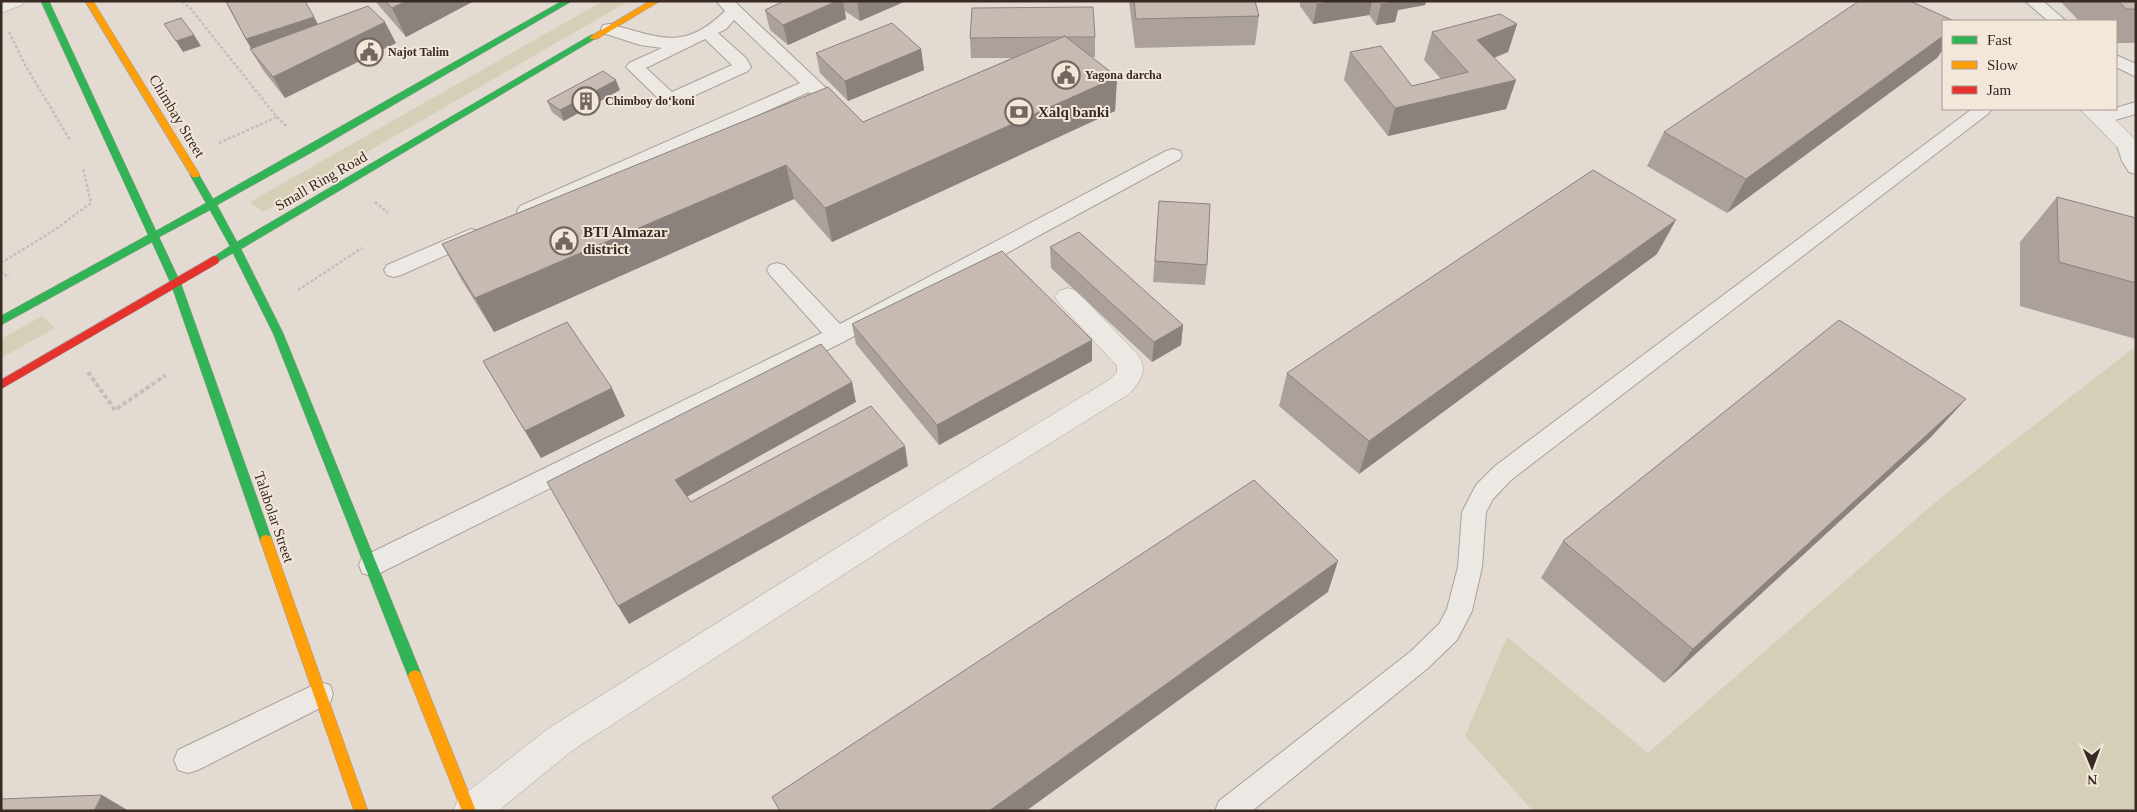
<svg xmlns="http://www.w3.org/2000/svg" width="2137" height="812" font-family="Georgia,serif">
<rect width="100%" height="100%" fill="#e3dbd2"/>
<path fill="#d4cfb6" d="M 603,1 L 629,1 L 263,212 L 250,202 Z
M 42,316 L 55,328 L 1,358 L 1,339 Z
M 2136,346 L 2136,811 L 1533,811 L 1465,736 L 1507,637 L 1648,753 L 1938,500 Z"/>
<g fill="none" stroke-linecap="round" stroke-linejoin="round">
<g stroke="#a9a19a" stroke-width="2">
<path id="lane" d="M 716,1 L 734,1 L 827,89 L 830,93 L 827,97 C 819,99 815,97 809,92 L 534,216 L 527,218 L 520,216 L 517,211 L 520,206 L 800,83 L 734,20 L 726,29 L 718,33 L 746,58 L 751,67 L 748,71 L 676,104 L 670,105 L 664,104 L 626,67 L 629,63 L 662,48 L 640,45 L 603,33 L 601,29 L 603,25 L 609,24 C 658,36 682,53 725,11 ZM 705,39 L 732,65 L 672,92 L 646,68 Z
M 2025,1 L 2043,1 L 2066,21 L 2048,21 Z
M 2116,55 L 2136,64 L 2136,77 L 2116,67 Z
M 2136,102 L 2136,114 L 2101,124 L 2095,122 L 2092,118 L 2095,114 Z
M 1972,109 L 1992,109 L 1989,113 L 1511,480 L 1493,499 L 1486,512 L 1482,567 L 1472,611 L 1457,640 L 1428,668 L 1252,811 L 1215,811 L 1219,801 L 1410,652 L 1439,624 L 1447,609 L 1458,567 L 1462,512 L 1476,485 L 1495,466 Z
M 2125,136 L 2132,138 L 2136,147 L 2136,174 L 2129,172 L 2122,161 L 2116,142 L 2118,138 Z
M 1173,149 L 1180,151 L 1182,155 L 1180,159 L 845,341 L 380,573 L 371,576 L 362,573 L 359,565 L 362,557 L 822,333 L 770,275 L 767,270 L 770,265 L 777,263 L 784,265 L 840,324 L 1166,151 Z
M 471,229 L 478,231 L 481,236 L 478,241 L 401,275 L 394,277 L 387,275 L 384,270 L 387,265 Z
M 320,682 L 330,685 L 333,694 L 330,703 L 198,770 L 188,773 L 178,770 L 174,760 L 178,750 Z"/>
</g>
<g stroke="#a9a19a" stroke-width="1">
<path id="street" d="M 1,1 L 25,1 L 22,5 L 1,13 Z
M 2080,109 L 2104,109 L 2133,137 L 2136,141 L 2133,147 L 2125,149 L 2117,147 Z
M 1068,288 L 1077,291 L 1139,356 C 1148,372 1140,382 1129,394 L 954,503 L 573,750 L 498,811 L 453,811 L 458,799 L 549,728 L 934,487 L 1109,380 L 1117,372 L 1117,366 L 1059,303 L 1055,297 L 1059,291 Z"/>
</g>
<g stroke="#99918a" stroke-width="1">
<path id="fast" d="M 41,1 L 49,1 L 156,231 L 206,203 L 190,175 L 192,173 L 198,173 L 213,199 L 562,1 L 572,1 L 314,151 L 217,205 L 237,242 L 591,35 L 597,35 L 598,37 L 241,249 L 283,333 L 422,676 L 420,680 L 415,682 L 410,680 L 408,676 L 273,333 L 233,253 L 214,264 L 209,260 L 230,246 L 210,210 L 159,237 L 181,284 L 272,540 L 270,544 L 266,545 L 262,544 L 260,540 L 171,284 L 152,242 L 1,325 L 1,316 L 148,235 Z"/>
</g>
<g stroke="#99918a" stroke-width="1">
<path id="slow" d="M 85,1 L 93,1 L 200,175 L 198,177 L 192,177 Z
M 650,1 L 660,1 L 597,39 L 591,39 L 590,37 Z
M 266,535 L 270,536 L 272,540 L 368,811 L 354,811 L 260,540 L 262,536 Z
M 415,670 L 420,672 L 422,676 L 476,811 L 462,811 L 408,676 L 410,672 Z"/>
</g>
<g stroke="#99918a" stroke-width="1">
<path id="jam" d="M 214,256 L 218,257 L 219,260 L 218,263 L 1,389 L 1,380 Z"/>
</g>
<path stroke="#c5bfb9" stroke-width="2.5" stroke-dasharray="3 2" stroke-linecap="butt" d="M 182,1 L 191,9 L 277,117 L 285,125 L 287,124
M 9,32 L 25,65 L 70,140
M 219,143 L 277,117
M 375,202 L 388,213
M 1,263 L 53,231 L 91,203 L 83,168
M 1,271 L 9,278
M 298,290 L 362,248"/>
<path stroke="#c5bfb9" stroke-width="4" stroke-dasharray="4.5 2.5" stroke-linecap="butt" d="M 88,372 L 115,410 L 166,375"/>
<use href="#lane" fill="#ece8e3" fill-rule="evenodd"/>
<use href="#street" fill="#ece8e3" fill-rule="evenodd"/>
<use href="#fast" fill="#30b455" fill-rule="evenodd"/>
<use href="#slow" fill="#ff9f0a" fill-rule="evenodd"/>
<use href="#jam" fill="#e5322d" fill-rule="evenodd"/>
</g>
<path fill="#aba09a" d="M 225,1 L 305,1 L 318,24 L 396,43 L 285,98 L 263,70 L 250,49 L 251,49 Z
M 375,1 L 474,1 L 406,37 Z
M 784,1 L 906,1 L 860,21 L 845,11 L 846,19 L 788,45 L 770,30 L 765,10 Z
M 1129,1 L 1255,1 L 1259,16 L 1255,45 L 1135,48 Z
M 1300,1 L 1426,1 L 1425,5 L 1398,10 L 1395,22 L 1376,25 L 1369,15 L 1313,24 L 1300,6 Z
M 2060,1 L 2136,1 L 2136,43 L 2116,43 L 2116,21 L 2079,21 Z
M 1943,21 L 1943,49 L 1937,58 L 1727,213 L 1647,166 L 1664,132 Z
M 1517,24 L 1508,52 L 1494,58 L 1516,80 L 1506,109 L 1388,136 L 1344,80 L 1350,52 L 1412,86 L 1441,79 L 1424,60 L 1432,32 Z
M 1095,37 L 1095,57 L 1092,57 L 1117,77 L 1115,111 L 832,242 L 794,199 L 494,332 L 461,279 L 442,244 L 863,122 L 1012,58 L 971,58 L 970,38 Z
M 921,49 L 924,70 L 848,101 L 820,73 L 816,53 Z
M 620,90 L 564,121 L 552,112 L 547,101 Z
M 2057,197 L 2136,218 L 2136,339 L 2020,306 L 2020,242 Z
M 1159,201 L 1207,265 L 1205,285 L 1153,282 Z
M 1050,247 L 1183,325 L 1181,345 L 1152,362 L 1051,268 Z
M 1657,254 L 1359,474 L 1279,406 L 1287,373 Z
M 852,324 L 1092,340 L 1092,361 L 939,445 L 856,344 Z
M 483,361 L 625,416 L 541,458 Z
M 1966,399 L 1930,438 L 1664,683 L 1541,578 L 1563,541 Z"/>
<path fill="#8b827d" d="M 406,1 L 474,1 L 406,37 L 392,8 Z
M 837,1 L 843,1 L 846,19 L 788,45 L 783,25 Z
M 857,1 L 906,1 L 860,21 Z
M 1334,1 L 1372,1 L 1369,15 L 1313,24 L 1317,4 Z
M 1390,1 L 1426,1 L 1425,5 L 1398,10 L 1395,22 L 1376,25 L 1381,4 Z
M 314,17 L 325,38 L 257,57 L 246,39 Z
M 385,22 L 396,43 L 285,98 L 273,77 Z
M 1517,24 L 1508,52 L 1468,68 L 1477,40 Z
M 194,35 L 201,46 L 183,52 L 176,41 Z
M 1943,36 L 1943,49 L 1937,58 L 1727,213 L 1746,179 Z
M 921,49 L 924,70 L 848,101 L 845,81 Z
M 1117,77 L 1115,111 L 832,242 L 825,208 Z
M 616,80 L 620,90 L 564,121 L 560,110 Z
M 1516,80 L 1506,109 L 1388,136 L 1395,108 Z
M 786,165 L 794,199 L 494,332 L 475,298 Z
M 1676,220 L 1657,254 L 1359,474 L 1369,441 Z
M 1183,325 L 1181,345 L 1152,362 L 1154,342 Z
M 1092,340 L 1092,361 L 939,445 L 937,425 Z
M 852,382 L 856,402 L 683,499 L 675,480 Z
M 612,388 L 625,416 L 541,458 L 525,431 Z
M 1966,399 L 1930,438 L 1664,683 L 1693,649 Z
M 905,446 L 908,466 L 629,624 L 618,606 Z
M 1338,561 L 1328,592 L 1026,811 L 989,811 Z
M 102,795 L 129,811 L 94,811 Z"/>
<path fill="#c7bab3" stroke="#8b827d" d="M 226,1 L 305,1 L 314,17 L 246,39 Z
M 385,1 L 406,1 L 392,8 Z
M 784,1 L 837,1 L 783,25 L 765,10 Z
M 1134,1 L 1255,1 L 1259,16 L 1136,19 Z
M 1315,1 L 1334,1 L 1317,4 Z
M 1378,1 L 1400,1 L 1381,4 Z
M 1859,1 L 1910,1 L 1954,21 L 1943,21 L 1943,36 L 1746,179 L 1664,132 Z
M 2118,1 L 2136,1 L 2136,9 L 2126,9 Z
M 368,6 L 385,22 L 273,77 L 250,49 Z
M 1093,7 L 1095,37 L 1066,37 L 1065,36 L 1062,37 L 970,38 L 972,8 Z
M 1500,14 L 1517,24 L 1477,40 L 1516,80 L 1395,108 L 1350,52 L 1381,46 L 1412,86 L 1468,72 L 1432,32 Z
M 181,18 L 194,35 L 176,41 L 164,24 Z
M 892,23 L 921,49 L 845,81 L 816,53 Z
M 1065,36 L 1117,77 L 825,208 L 786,165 L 475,298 L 442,244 L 828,87 L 863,122 Z
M 603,71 L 616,80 L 560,110 L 547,101 Z
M 1593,170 L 1676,220 L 1369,441 L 1287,373 Z
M 2057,197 L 2136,218 L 2136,283 L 2059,262 Z
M 1159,201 L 1210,204 L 1207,265 L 1155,261 Z
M 1079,232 L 1183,325 L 1154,342 L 1050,247 Z
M 1002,251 L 1092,340 L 937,425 L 852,324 Z
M 1839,320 L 1966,399 L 1693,649 L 1563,541 Z
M 567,322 L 612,388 L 525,431 L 483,361 Z
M 821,344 L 852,382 L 675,480 L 691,502 L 871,406 L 905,446 L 618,606 L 547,482 Z
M 1254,480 L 1338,561 L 989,811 L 780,811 L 772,797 Z
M 102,795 L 94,811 L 1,811 L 1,799 Z"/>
<defs>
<g id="civic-ring" transform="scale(1.4375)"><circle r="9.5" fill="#f3e7da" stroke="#746760" stroke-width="1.5"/><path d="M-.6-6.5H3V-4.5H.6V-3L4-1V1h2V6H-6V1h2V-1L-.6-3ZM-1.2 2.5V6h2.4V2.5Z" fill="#746760"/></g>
<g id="building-ring" transform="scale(1.4375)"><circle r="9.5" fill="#f3e7da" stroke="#746760" stroke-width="1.5"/><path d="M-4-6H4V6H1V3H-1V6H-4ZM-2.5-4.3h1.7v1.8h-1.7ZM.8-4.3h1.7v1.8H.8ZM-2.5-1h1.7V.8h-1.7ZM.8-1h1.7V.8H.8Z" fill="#746760"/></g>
<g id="bank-ring" transform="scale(1.4375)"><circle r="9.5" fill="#f3e7da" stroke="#746760" stroke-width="1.5"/><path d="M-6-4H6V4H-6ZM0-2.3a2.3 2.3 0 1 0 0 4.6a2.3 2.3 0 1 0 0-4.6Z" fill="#746760"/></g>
</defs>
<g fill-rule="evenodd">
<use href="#civic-ring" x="369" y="52"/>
<use href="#civic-ring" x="1066" y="75"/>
<use href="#building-ring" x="586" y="101"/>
<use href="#bank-ring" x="1019" y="112"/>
<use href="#civic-ring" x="564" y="241"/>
</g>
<g text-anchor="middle" stroke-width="4" stroke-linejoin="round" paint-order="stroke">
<g font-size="12" font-weight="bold" fill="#382923" stroke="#f3e7da" text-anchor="start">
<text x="388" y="56">Najot Talim</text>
<text x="1085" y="79">Yagona darcha</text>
<text x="605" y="105">Chimboy doʻkoni</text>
</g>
<g font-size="15" font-weight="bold" fill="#382923" stroke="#f3e7da" text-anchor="start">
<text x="1038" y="117">Xalq banki</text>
<text x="583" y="237">BTI Almazar<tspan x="583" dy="17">district</tspan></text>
</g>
<g font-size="15" fill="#382923" stroke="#f3e7da">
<text transform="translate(177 116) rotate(59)" y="5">Chimbay Street</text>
<text transform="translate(321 181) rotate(-30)" y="5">Small Ring Road</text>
<text transform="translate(274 517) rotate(71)" y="5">Talabolar Street</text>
</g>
</g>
<rect width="2137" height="812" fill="none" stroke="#382923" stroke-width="5"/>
<rect x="1942" y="20" width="175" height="90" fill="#f3e7da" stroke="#a89b91"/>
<rect x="1952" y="36" width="25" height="8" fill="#30b455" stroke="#a89b91"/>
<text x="1987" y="45" font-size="15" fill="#382923">Fast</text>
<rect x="1952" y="61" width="25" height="8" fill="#ff9f0a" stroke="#a89b91"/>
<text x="1987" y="70" font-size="15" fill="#382923">Slow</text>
<rect x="1952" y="86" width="25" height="8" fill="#e5322d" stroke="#a89b91"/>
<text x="1987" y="95" font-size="15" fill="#382923">Jam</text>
<g transform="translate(2092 767) rotate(179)" stroke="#f3e7da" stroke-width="4" paint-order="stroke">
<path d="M0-4L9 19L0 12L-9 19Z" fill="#382923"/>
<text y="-8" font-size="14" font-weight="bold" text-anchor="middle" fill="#382923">N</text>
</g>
</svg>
